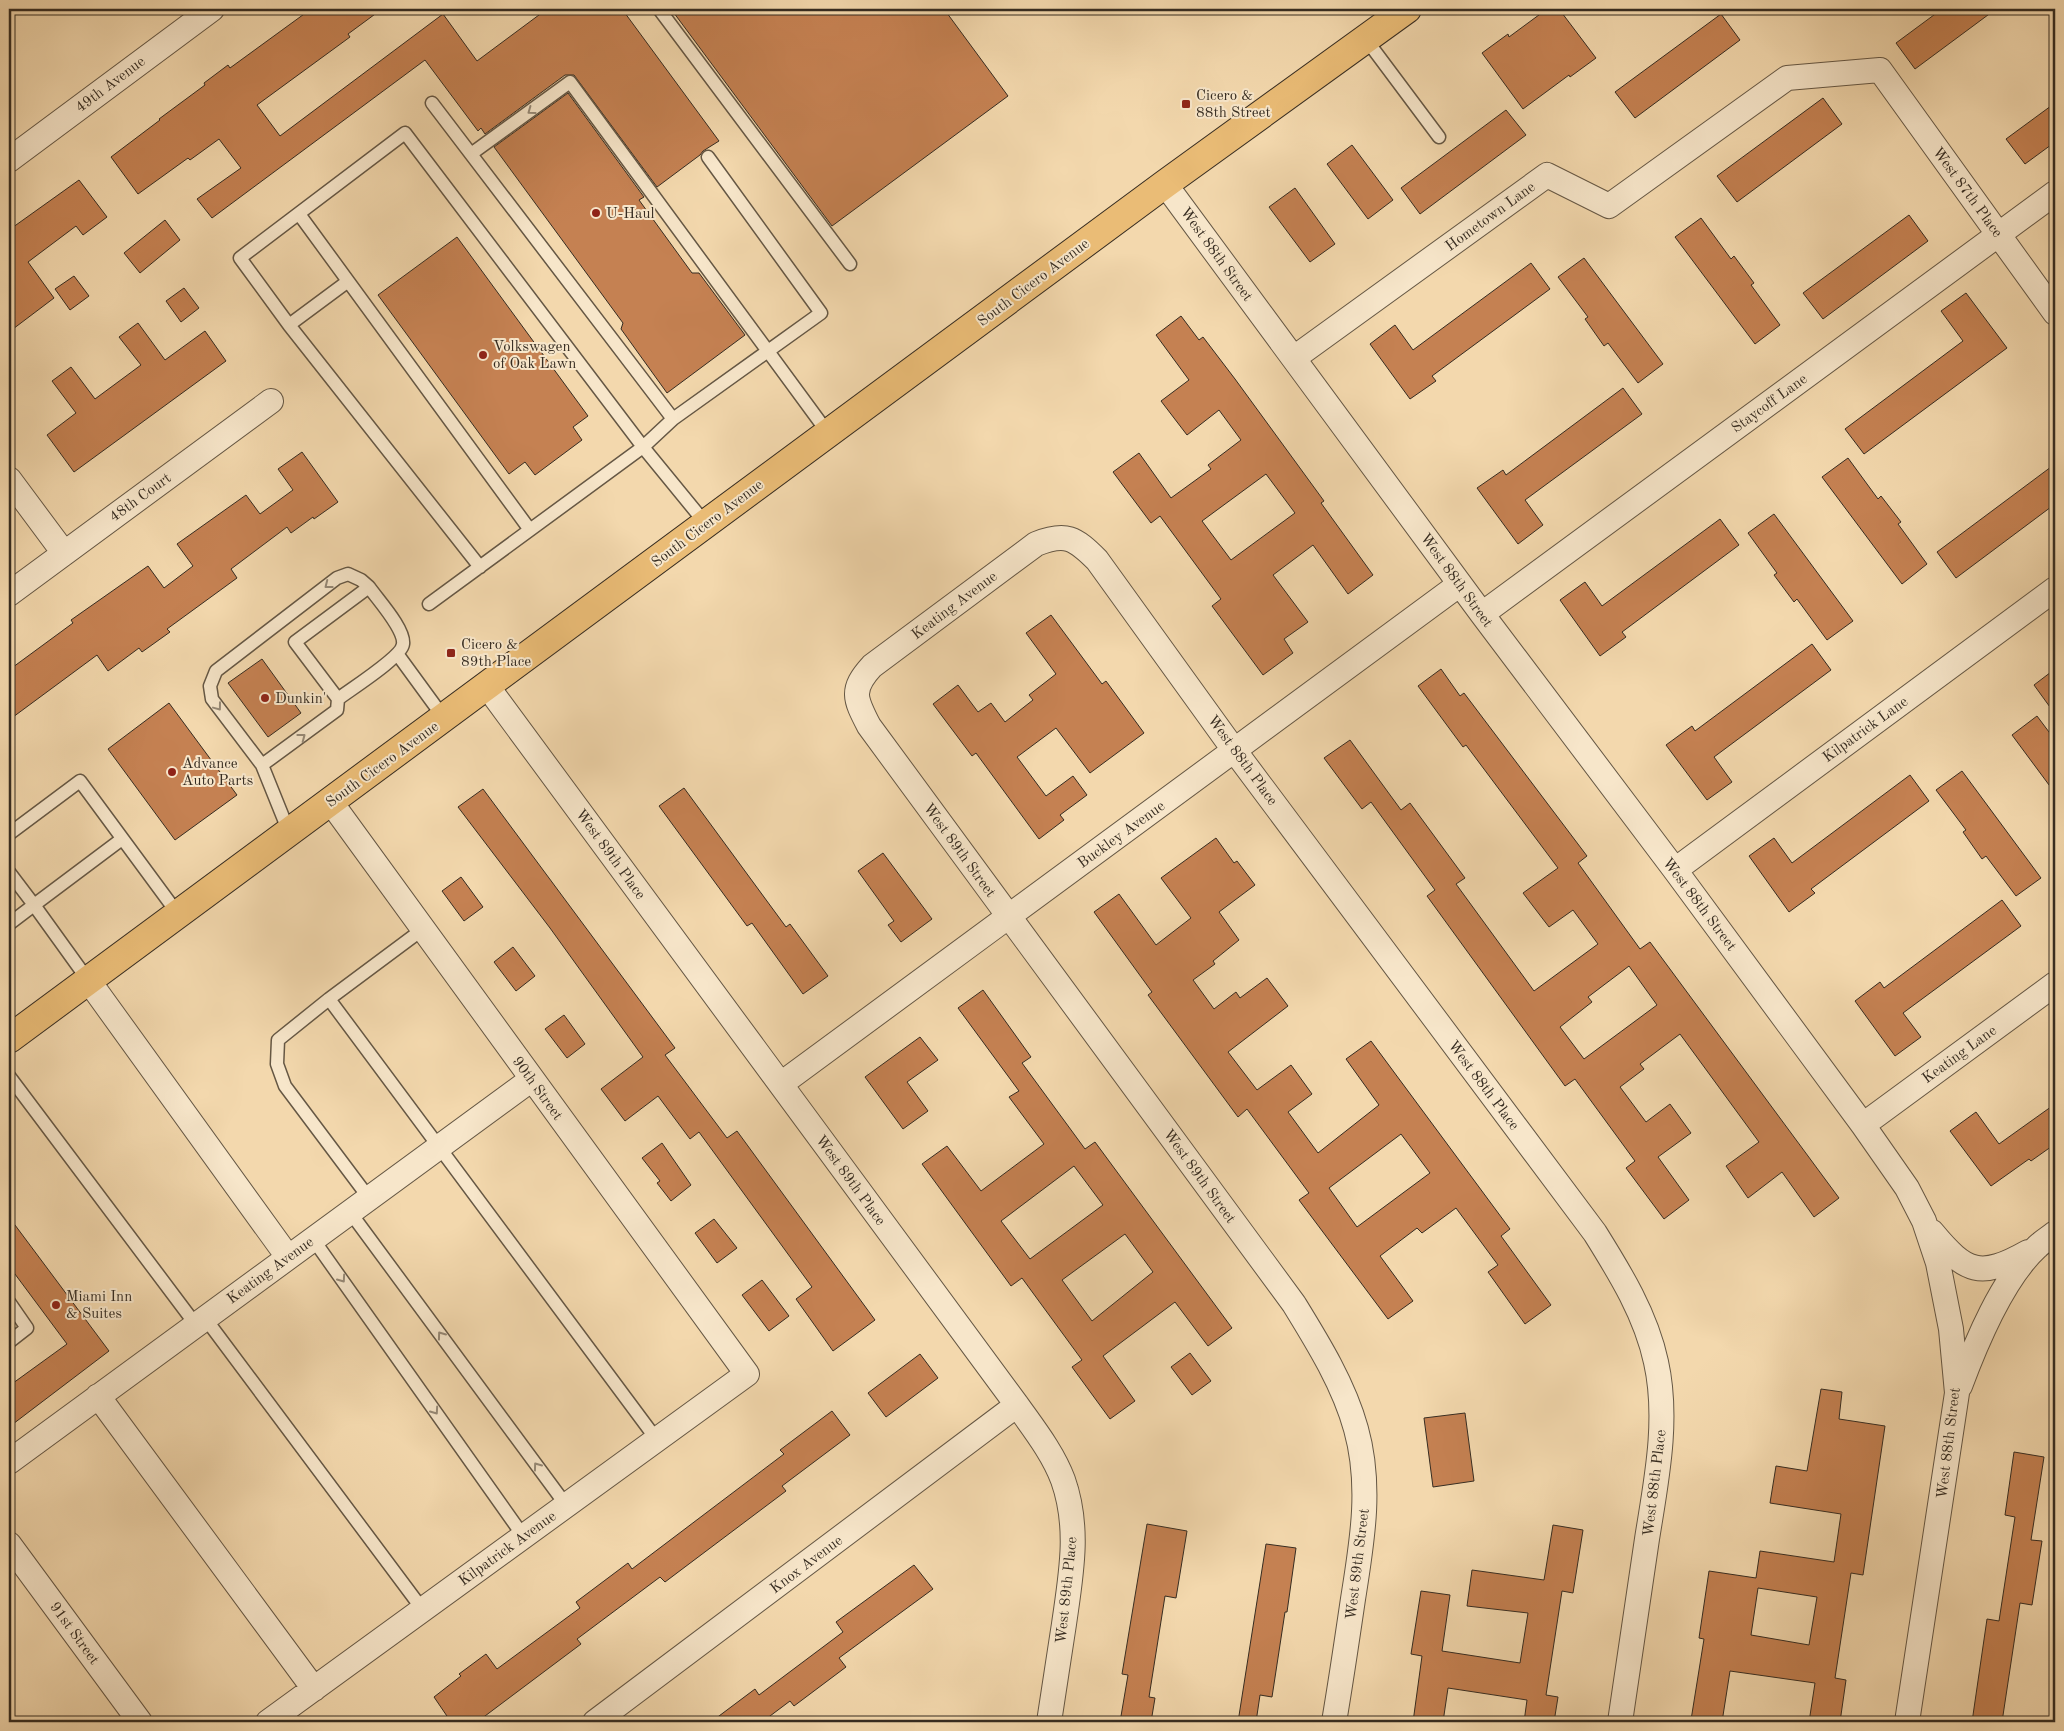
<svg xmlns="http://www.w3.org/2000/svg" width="2064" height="1731" font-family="'Old Standard TT',serif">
<rect width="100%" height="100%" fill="#f3d8ad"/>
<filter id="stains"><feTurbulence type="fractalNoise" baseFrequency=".004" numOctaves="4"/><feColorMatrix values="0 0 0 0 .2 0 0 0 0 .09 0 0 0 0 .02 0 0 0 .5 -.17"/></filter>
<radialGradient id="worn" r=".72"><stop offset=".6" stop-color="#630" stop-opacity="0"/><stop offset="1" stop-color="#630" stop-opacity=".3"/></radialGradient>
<path fill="#c58152" stroke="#362c21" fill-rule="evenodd" d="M 311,9 L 382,9 L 348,34 L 350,37 L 257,105 L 280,136 L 443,14 L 477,61 L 547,9 L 622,9 L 719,141 L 703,151 L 700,155 L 657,187 L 574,75 L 565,75 L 485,134 L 481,128 L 478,131 L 425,60 L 212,218 L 197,199 L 241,168 L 219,139 L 190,160 L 188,158 L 138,194 L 111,157 L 160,120 L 159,119 L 205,85 L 204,83 L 228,65 L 230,68 Z
M 671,9 L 944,9 L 1008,96 L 832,226 Z
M 1547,9 L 1559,9 L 1596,58 L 1570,77 L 1569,75 L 1523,109 L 1482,53 L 1508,34 L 1509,37 Z
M 1942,9 L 1996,9 L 1915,69 L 1896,43 Z
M 1721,14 L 1740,40 L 1635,118 L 1615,92 Z
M 568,93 L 644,197 L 639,200 L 692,273 L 699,273 L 745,335 L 667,393 L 621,329 L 623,323 L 494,147 Z
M 1823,98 L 1842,124 L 1737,202 L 1717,176 Z
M 2055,103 L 2055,142 L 2025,164 L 2006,139 Z
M 1506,110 L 1526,135 L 1420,214 L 1401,188 Z
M 1352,145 L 1393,200 L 1368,219 L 1327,164 Z
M 79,180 L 107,217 L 83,235 L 76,226 L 28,262 L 54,298 L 9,332 L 9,230 Z
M 1295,188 L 1335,244 L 1310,262 L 1269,207 Z
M 1909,215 L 1928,241 L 1823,319 L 1803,293 Z
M 1701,218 L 1731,259 L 1734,256 L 1754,283 L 1751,285 L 1780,325 L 1755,344 L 1675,237 Z
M 165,220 L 180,240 L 140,273 L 124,253 Z
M 457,237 L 588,416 L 573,427 L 582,440 L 535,475 L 525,462 L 509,474 L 378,295 Z
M 1584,258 L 1663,364 L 1638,383 L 1608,343 L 1604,346 L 1585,319 L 1588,317 L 1558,277 Z
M 1531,263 L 1550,289 L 1432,376 L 1436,381 L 1410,399 L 1370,344 L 1395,325 L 1413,350 Z
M 74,276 L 89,296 L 70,310 L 55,289 Z
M 184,288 L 199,308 L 181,322 L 166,301 Z
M 1966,293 L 2007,348 L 1864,454 L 1845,429 L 1963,341 L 1941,311 Z
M 1181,316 L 1199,340 L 1203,337 L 1235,379 L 1324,501 L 1321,503 L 1373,575 L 1348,594 L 1313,545 L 1273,575 L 1308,622 L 1284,639 L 1293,653 L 1263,675 L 1212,606 L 1221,599 L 1160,516 L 1151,523 L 1113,472 L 1139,453 L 1171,498 L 1211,469 L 1208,465 L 1241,440 L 1219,410 L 1187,435 L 1161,401 L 1189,380 L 1156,335 ZM 1266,474 L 1295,513 L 1231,560 L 1202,521 Z
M 138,323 L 165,360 L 205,331 L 226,361 L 74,472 L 47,435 L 76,413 L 52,381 L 71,367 L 95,399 L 141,365 L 119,337 Z
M 1623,388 L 1642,414 L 1525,500 L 1543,525 L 1518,544 L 1477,488 L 1503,470 L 1506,475 Z
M 302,452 L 338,502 L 314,519 L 313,517 L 291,533 L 287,527 L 231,569 L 237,578 L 167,629 L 170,632 L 142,652 L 139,648 L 108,671 L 97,655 L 9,720 L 9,670 L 73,623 L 71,620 L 148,566 L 164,588 L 193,566 L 177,544 L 246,495 L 260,514 L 293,490 L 278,469 Z
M 1848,458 L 1878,499 L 1881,496 L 1901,522 L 1898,524 L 1927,564 L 1902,584 L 1822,477 Z
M 2055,464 L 2055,504 L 1956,578 L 1937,552 Z
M 1774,514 L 1853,621 L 1827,640 L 1797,599 L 1794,602 L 1774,575 L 1777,573 L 1748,533 Z
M 1720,519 L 1739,545 L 1622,632 L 1626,637 L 1600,656 L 1560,600 L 1585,582 L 1602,606 Z
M 1051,615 L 1102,684 L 1106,681 L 1144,733 L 1090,773 L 1056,728 L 1017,757 L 1046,796 L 1073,776 L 1087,795 L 1060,815 L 1064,820 L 1039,839 L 976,753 L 972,756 L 933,704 L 958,685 L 978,712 L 991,703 L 1005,722 L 1033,700 L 1029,695 L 1056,674 L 1026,633 Z
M 1812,644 L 1831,670 L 1714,757 L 1732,782 L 1707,800 L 1666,745 L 1692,726 L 1695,731 Z
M 262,659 L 301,713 L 268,737 L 228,683 Z
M 1441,669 L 1460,696 L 1464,693 L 1587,856 L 1578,863 L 1640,949 L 1650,942 L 1839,1198 L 1814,1217 L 1782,1172 L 1748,1198 L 1726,1166 L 1759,1142 L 1680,1034 L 1640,1064 L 1644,1069 L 1620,1087 L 1646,1122 L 1670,1104 L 1691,1133 L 1658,1157 L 1689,1200 L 1664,1219 L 1626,1168 L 1635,1161 L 1575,1079 L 1565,1086 L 1427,896 L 1435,890 L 1371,802 L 1362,809 L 1324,758 L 1350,740 L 1401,810 L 1410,803 L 1465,878 L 1456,884 L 1534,991 L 1598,944 L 1573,910 L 1549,927 L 1523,893 L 1558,868 L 1466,745 L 1463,747 L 1418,686 ZM 1629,966 L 1657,1005 L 1584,1059 L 1560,1027 L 1592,1002 L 1588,997 Z
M 2055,669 L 2055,714 L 2034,685 Z
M 169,703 L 237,795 L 175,840 L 108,749 Z
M 2037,716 L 2055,740 L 2055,793 L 2012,735 Z
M 1962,771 L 2041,878 L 2016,896 L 1986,856 L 1982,859 L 1963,832 L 1966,830 L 1936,790 Z
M 1910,775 L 1929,801 L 1811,889 L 1815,893 L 1789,912 L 1749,856 L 1774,838 L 1792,863 Z
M 684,788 L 786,927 L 790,924 L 828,976 L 803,994 L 752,923 L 747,926 L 659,806 Z
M 483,789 L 675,1048 L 665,1055 L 727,1138 L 737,1131 L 875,1320 L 833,1351 L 796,1299 L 812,1287 L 699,1132 L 690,1139 L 658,1096 L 625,1121 L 601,1089 L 643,1057 L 550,928 L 458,807 Z
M 1216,838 L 1234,863 L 1237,861 L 1255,885 L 1219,912 L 1239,940 L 1213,961 L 1215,964 L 1193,980 L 1214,1009 L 1236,992 L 1240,998 L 1267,978 L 1288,1006 L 1228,1052 L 1257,1090 L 1291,1065 L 1312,1094 L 1288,1112 L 1318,1153 L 1379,1105 L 1346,1059 L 1371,1041 L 1510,1229 L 1501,1236 L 1551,1305 L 1525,1324 L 1488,1272 L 1498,1265 L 1456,1208 L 1422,1233 L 1417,1228 L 1380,1256 L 1413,1301 L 1388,1319 L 1299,1200 L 1309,1193 L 1247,1109 L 1238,1117 L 1148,995 L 1152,992 L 1094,912 L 1119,894 L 1156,945 L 1191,918 L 1161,878 ZM 1401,1134 L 1430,1173 L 1357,1227 L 1329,1188 Z
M 883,853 L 932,919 L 901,942 L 888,925 L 894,921 L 858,871 Z
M 461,877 L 483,907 L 464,921 L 442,891 Z
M 2002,900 L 2021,926 L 1903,1013 L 1921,1037 L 1895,1056 L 1855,1001 L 1880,982 L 1884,988 Z
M 513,947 L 535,976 L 516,991 L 494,962 Z
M 983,990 L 1031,1057 L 1022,1063 L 1085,1149 L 1095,1142 L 1232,1328 L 1208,1346 L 1175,1302 L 1103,1356 L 1135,1401 L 1110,1419 L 1072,1367 L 1082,1360 L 1022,1278 L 1011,1286 L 922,1164 L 947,1146 L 981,1191 L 1044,1144 L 1009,1097 L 1019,1091 L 958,1008 ZM 1074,1166 L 1103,1205 L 1030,1259 L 1001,1221 ZM 1125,1234 L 1153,1272 L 1092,1321 L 1062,1280 Z
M 564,1015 L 585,1044 L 567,1058 L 545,1029 Z
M 920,1037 L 938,1060 L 907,1082 L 928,1111 L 903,1129 L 865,1077 Z
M 2055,1104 L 2055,1144 L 2031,1161 L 2029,1159 L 1991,1186 L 1950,1131 L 1976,1112 L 1999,1144 Z
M 662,1143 L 691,1185 L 671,1201 L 657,1183 L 660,1181 L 642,1158 Z
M 9,1217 L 109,1351 L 9,1427 L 9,1386 L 67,1344 L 9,1266 Z
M 714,1219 L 737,1248 L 717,1263 L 695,1233 Z
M 762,1280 L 789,1316 L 769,1331 L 742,1295 Z
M 1190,1353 L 1211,1381 L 1192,1395 L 1171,1367 Z
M 920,1354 L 938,1378 L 886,1417 L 868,1393 Z
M 1821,1389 L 1842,1392 L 1839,1419 L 1885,1426 L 1863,1575 L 1851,1573 L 1835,1678 L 1846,1680 L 1840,1722 L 1809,1722 L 1815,1683 L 1730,1671 L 1722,1722 L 1691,1720 L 1704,1639 L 1699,1638 L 1709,1571 L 1756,1578 L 1760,1551 L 1834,1562 L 1841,1514 L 1770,1503 L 1776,1466 L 1807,1471 ZM 1758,1588 L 1817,1597 L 1809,1645 L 1751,1635 Z
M 832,1411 L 850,1435 L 782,1486 L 786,1491 L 665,1582 L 660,1577 L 577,1639 L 581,1644 L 477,1722 L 451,1722 L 434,1697 L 461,1676 L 459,1674 L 486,1654 L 497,1669 L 580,1608 L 576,1602 L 628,1563 L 632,1569 L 784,1454 L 780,1450 Z
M 1465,1413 L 1474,1481 L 1433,1487 L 1424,1418 Z
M 2014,1452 L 2044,1457 L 2031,1540 L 2042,1541 L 2032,1605 L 2020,1603 L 2002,1722 L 1972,1722 L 1987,1619 L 1999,1621 L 2015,1517 L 2005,1515 Z
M 1147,1524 L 1187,1531 L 1176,1598 L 1165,1596 L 1149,1697 L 1155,1698 L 1151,1722 L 1120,1722 L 1128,1675 L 1122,1674 Z
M 1553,1525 L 1583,1530 L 1573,1593 L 1562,1591 L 1546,1695 L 1558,1697 L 1554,1722 L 1524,1722 L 1527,1700 L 1448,1688 L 1443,1722 L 1413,1722 L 1422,1656 L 1411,1654 L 1421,1591 L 1450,1595 L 1442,1651 L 1520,1663 L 1528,1613 L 1467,1606 L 1472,1570 L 1544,1580 Z
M 1266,1544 L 1296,1548 L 1287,1612 L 1285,1612 L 1272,1697 L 1260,1695 L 1256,1722 L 1238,1722 Z
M 914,1565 L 933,1589 L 839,1658 L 846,1667 L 794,1706 L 790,1701 L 762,1722 L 711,1722 L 755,1689 L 759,1695 L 843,1632 L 836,1622 Z"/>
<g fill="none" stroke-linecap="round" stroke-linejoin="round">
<g stroke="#655744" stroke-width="15">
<path id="service" d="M 659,9 L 850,264
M 1365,38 L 1439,137
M 432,103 L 673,419
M 471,154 L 570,82 L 828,433
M 299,214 L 530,530
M 289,325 L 347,282
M 480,567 L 289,325 L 240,258 L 405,133 L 643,447 L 706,524
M 369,587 C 378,600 405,629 403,644 C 402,657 351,689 338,699 L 295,642 Z
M 429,604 L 643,447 L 673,419 L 821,313 L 708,157
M 398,655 L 444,718
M 262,765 L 337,710 L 338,699
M 289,832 L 262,765 L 212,699 L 210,686 L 216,671 L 337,578 L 348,574 L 361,580 L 369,587
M 9,834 L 80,781 L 178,914
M 9,872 L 34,905 L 122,839
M 9,924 L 34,905 L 88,980
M 329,999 L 657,1440
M 9,1076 L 196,1325
M 369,1198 L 285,1086 L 277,1064 L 278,1040 L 329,999 L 423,929
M 350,1212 L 566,1505
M 313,1239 L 524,1537
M 9,1302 L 27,1328 L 9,1342
M 205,1318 L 423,1610"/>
</g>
<g stroke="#655744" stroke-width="26">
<path id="minor" d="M 9,160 L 212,9
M 1165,184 L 1482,614 L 1675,870 L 1863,1125 L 1907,1188 L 1924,1221 L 1938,1263 L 1951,1329 L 1957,1393 L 1907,1722
M 1294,358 L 1547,175 L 1609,206 L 1787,78 L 1880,70 L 2055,313
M 9,479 L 64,553
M 9,594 L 271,401
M 1482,614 L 2055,193
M 487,686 L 1017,1405 C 1034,1429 1053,1453 1063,1480 C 1080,1528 1071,1575 1064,1624 C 1059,1657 1054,1689 1049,1722
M 1675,870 L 2055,589
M 88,980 L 288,1257
M 781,1084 L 1460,584
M 1863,1125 L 2055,984
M 1932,1232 C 1966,1273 1980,1279 2028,1252
M 1960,1386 C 1976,1343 2002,1279 2037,1247 C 2042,1242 2049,1238 2055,1233
M 98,1396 L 314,1689
M 9,1462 L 532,1079
M 9,1544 L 140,1722
M 268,1722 L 747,1374 L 330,801
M 595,1722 L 1017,1405
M 1334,1722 C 1341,1681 1347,1640 1353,1599 C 1362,1542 1372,1486 1356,1429 C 1344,1385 1318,1343 1294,1304 L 869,726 C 855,699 850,690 872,666 L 1036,544 C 1066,532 1075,538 1097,560 L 1234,750 L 1595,1233 C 1620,1273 1646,1315 1656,1362 C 1669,1420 1656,1482 1647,1539 C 1638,1600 1629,1661 1620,1722"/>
</g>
<g stroke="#362c21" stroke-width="30">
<path id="primary" d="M 9,1039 L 1165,184 L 1407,9"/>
</g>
<use href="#service" stroke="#f7e6ca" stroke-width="12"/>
<use href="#minor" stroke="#f7e6ca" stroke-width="24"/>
<use href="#primary" stroke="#eabc76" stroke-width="28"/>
</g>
<defs><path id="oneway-chevron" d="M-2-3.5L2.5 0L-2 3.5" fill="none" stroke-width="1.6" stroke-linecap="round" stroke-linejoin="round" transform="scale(1.25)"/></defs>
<g stroke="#968976">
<use href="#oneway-chevron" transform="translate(531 111) rotate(144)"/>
<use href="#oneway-chevron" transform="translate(328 585) rotate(142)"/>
<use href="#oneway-chevron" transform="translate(218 707) rotate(53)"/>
<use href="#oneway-chevron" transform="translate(302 737) rotate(-37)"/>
<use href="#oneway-chevron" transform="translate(342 1279) rotate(55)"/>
<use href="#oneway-chevron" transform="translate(441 1335) rotate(-126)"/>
<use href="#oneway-chevron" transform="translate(435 1411) rotate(55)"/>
<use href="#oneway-chevron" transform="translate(537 1466) rotate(-126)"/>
</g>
<g fill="#8f2418" stroke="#f7e6ca" stroke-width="2">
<rect x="1181" y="99" width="10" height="10" rx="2.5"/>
<circle cx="596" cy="213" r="5"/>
<circle cx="483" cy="355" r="5"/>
<rect x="446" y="648" width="10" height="10" rx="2.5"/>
<circle cx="265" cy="698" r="5"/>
<circle cx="172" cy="772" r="5"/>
<circle cx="56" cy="1305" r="5"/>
</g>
<g text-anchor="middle" stroke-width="4" stroke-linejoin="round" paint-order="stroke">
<g font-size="15" fill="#362c21" stroke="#f7e6ca">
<text transform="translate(110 84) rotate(-37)" y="5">49th Avenue</text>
<text transform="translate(1968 192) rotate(54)" y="5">West 87th Place</text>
<text transform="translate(1490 216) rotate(-36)" y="5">Hometown Lane</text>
<text transform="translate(1217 254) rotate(54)" y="5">West 88th Street</text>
<text transform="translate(1033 282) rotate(-37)" y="5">South Cicero Avenue</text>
<text transform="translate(1769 403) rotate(-36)" y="5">Staycoff Lane</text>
<text transform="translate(140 497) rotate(-36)" y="5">48th Court</text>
<text transform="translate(707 523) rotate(-37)" y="5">South Cicero Avenue</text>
<text transform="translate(1457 580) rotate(54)" y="5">West 88th Street</text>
<text transform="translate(954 605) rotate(-37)" y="5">Keating Avenue</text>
<text transform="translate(1865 729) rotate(-36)" y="5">Kilpatrick Lane</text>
<text transform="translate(1243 760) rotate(54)" y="5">West 88th Place</text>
<text transform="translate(382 764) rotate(-36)" y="5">South Cicero Avenue</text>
<text transform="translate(1121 834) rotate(-36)" y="5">Buckley Avenue</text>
<text transform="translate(960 850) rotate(54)" y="5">West 89th Street</text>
<text transform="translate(611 854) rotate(54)" y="5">West 89th Place</text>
<text transform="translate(1700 904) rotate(53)" y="5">West 88th Street</text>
<text transform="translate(1959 1054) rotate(-36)" y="5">Keating Lane</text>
<text transform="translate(1484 1085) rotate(53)" y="5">West 88th Place</text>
<text transform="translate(538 1088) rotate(54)" y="5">90th Street</text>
<text transform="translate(1200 1176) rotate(54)" y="5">West 89th Street</text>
<text transform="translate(851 1180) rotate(54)" y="5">West 89th Place</text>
<text transform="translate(270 1270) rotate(-36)" y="5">Keating Avenue</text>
<text transform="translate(1948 1443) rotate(-83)" y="5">West 88th Street</text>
<text transform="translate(1654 1483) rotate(-83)" y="5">West 88th Place</text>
<text transform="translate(507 1548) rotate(-36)" y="5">Kilpatrick Avenue</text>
<text transform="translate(806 1564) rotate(-37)" y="5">Knox Avenue</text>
<text transform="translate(1357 1564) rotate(-83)" y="5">West 89th Street</text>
<text transform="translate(1066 1590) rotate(-84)" y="5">West 89th Place</text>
<text transform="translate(75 1633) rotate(54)" y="5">91st Street</text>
</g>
<g font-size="15" fill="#362c21" stroke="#f7e6ca" text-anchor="start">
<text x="1196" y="100">Cicero &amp;<tspan x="1196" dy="17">88th Street</tspan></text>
<text x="606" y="218">U-Haul</text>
<text x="493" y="351">Volkswagen<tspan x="493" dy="17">of Oak Lawn</tspan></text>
<text x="461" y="649">Cicero &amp;<tspan x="461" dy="17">89th Place</tspan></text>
<text x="275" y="703">Dunkin'</text>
<text x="182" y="768">Advance<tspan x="182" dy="17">Auto Parts</tspan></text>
<text x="66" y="1301">Miami Inn<tspan x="66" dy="17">&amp; Suites</tspan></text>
</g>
</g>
<rect width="2064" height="1731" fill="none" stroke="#f3d8ad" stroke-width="30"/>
<rect x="10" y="10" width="2044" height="1711" fill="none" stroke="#362c21" stroke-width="2.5"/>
<rect x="15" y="15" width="2034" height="1701" fill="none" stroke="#362c21"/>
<rect width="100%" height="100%" filter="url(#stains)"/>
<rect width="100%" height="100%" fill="url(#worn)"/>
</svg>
